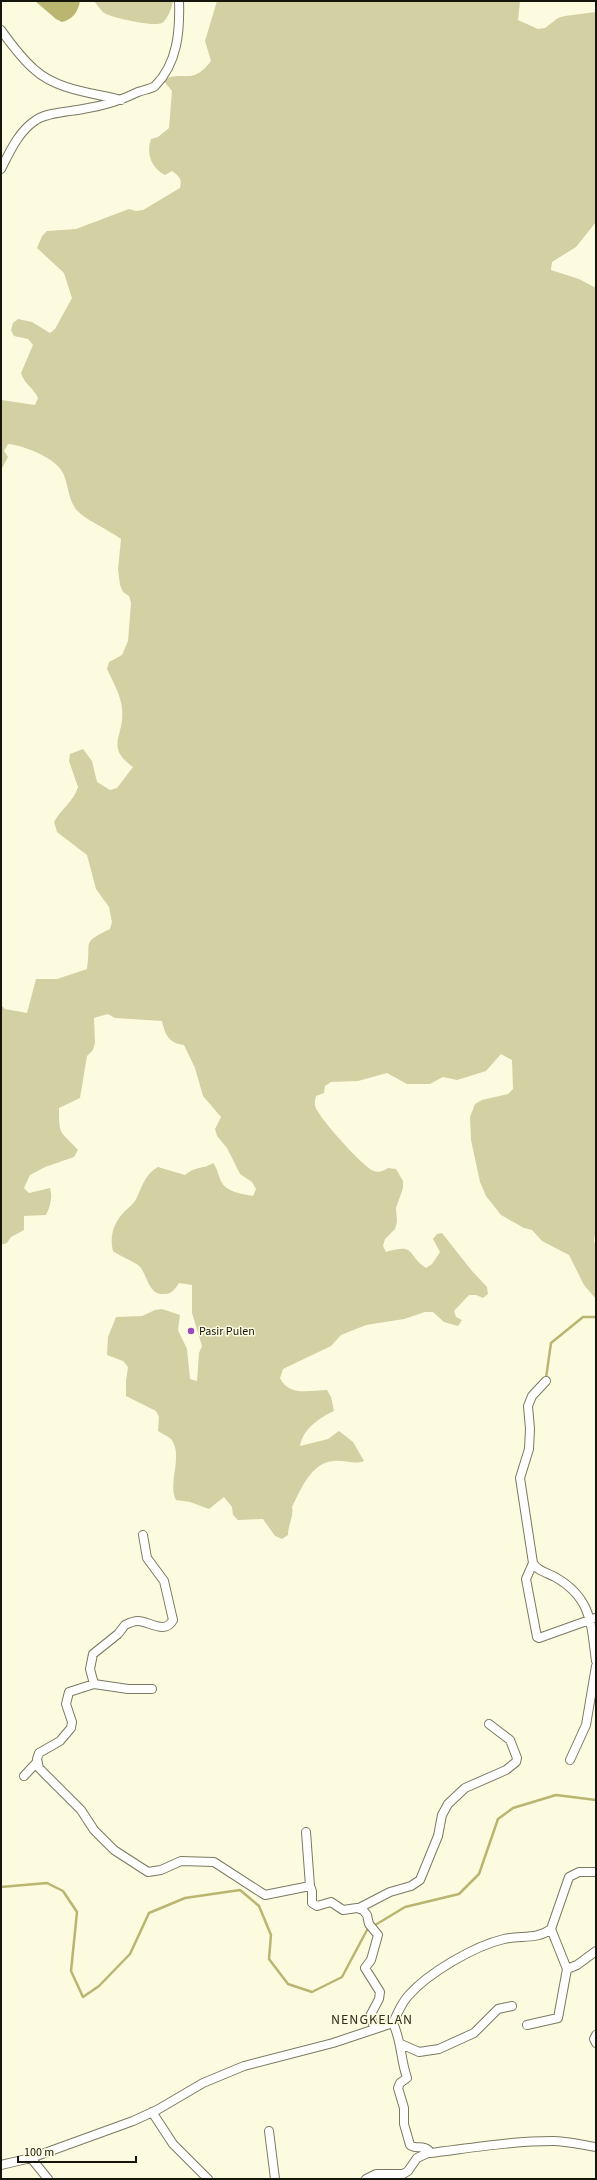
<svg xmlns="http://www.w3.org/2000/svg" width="597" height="2180" font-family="'Source Sans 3',sans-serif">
<rect width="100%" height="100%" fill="#fcfbe0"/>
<path fill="#d3d0a4" d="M 94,1 L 173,1 C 172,7 168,19 162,23 C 153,27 113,18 104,13 C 100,10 97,4 94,1 Z
M 217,1 L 520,1 L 518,20 L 538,29 L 545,28 L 558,18 L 565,16 L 596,12 L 596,222 L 576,247 L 552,262 L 551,270 L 579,279 L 596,288 L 596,1228 L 594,1241 L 596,1246 L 596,1299 L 584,1285 L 569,1255 L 542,1241 L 532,1230 L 524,1228 L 501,1215 L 486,1196 L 480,1182 L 471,1140 L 470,1117 L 475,1104 L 482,1100 L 508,1094 L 513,1089 L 512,1060 L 501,1054 L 486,1071 L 457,1080 L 443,1077 L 430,1084 L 407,1084 L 387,1073 L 358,1081 L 331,1082 L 325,1086 L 324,1093 L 316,1096 C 315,1100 314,1105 316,1108 C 320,1119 364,1168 374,1171 C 379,1173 384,1171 388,1168 L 396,1169 L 403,1181 L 403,1188 L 396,1208 L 397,1222 L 395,1229 L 385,1239 L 383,1246 L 386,1252 C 417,1243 406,1255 426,1268 L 432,1264 L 440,1252 L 433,1239 L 437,1234 L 442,1233 L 472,1271 L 487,1287 L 488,1294 L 483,1298 L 476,1295 L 469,1295 L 454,1311 L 456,1317 L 462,1320 L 458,1326 L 444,1322 L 433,1312 L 425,1312 L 404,1319 L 366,1325 L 341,1335 L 331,1346 L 283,1369 L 280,1378 C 289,1397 310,1390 327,1390 L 331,1397 L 334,1411 C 319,1418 303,1429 300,1446 L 328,1439 L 339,1431 L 353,1442 L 364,1461 C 354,1465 345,1460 334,1461 C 311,1462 300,1491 292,1507 C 294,1517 288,1524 288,1535 L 282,1539 L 275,1536 L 263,1519 L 238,1520 L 233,1515 L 232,1507 L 224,1497 L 209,1509 L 190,1502 L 176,1500 C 167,1483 184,1456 171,1439 C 168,1436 162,1434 158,1431 L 159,1417 L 156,1411 L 126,1396 L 126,1381 L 128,1367 L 123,1361 L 107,1355 L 108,1337 L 116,1317 L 142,1316 L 155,1310 L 162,1309 L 180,1315 L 178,1330 L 187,1349 L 190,1379 L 197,1381 L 199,1353 L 202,1346 L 192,1313 L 192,1285 L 179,1283 C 175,1289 172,1294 165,1294 C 147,1296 148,1273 138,1265 C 134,1262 120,1256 113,1251 C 109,1236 114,1222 125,1211 C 129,1207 135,1203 137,1197 C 143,1185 145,1174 158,1167 L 185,1175 C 197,1165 203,1170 213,1163 C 218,1169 218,1176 222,1183 C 227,1192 243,1194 253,1196 L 256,1189 L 252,1182 L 240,1174 L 227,1148 L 217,1136 L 215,1129 L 221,1117 L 203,1096 L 195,1068 L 184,1045 C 168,1043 165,1034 162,1021 L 115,1018 L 108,1014 L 94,1018 L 95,1043 L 93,1050 L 87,1056 L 80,1098 L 59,1108 C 59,1137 60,1130 78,1150 L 74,1157 L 45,1167 L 30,1175 L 24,1188 L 29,1193 L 50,1188 C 53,1197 50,1207 46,1215 L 24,1216 L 24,1230 L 11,1237 L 7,1243 L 1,1245 L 1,1005 L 5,1009 L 27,1013 L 36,979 L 57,979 L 87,969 C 92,940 80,944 110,929 L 112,922 L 109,907 L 96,889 L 87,855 L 57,832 L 54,822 C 61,809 74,801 78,787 L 69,761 L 70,754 L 83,749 L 92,761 L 97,782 L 110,790 L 117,788 L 133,767 C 104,746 125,737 122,709 C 121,695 113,682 107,669 L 109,662 L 122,655 L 128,641 L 131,603 L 129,596 L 123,592 L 120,585 L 118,569 L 121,539 C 108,529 84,520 75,508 C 68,497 68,484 63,473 C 56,458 23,445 8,444 L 4,451 L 8,457 L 1,470 L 1,400 L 35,405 L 38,398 C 34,388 24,384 21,373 L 33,345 L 28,339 L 14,336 L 11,330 L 13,323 L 18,319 L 32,322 L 50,333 L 55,329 L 72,298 L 64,273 L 37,248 L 42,236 L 47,231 L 76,229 L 129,209 L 136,211 L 143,210 L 180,188 C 182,179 180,177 172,171 L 165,175 C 151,168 146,153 151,139 L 158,137 L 169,128 L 172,91 L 163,80 C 184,69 191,87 211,61 L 205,41 Z"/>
<path fill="#bab570" d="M 35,1 L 80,1 C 78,12 73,19 62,22 L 56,19 Z"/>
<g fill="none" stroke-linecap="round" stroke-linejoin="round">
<path stroke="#bab570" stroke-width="2.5" d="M 546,1378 L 551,1343 L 583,1317 L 596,1317
M 1,1887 L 47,1883 L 63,1891 L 77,1912 L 71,1971 L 83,1997 L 99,1986 L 130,1954 L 149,1913 L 185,1898 L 240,1890 L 259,1906 L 271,1935 L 269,1959 L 288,1984 L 312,1992 L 342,1977 L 367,1930 L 405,1907 L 459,1894 L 479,1874 L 498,1819 L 513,1808 L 556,1795 L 596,1800"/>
<g stroke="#7b7961" stroke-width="10">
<path id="minor" d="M 1,30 C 11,44 22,59 35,70 C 57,90 94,93 121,100
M 1,169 C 10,151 19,131 36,120 C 49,112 68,112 83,109 C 103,106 120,101 138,92 C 143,90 151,89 155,86 C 178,63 180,30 179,1
M 546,1381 L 532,1396 L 528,1406 L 530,1429 L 529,1449 L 520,1478 L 533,1563 C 537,1571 548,1573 555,1577 C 592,1598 591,1624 596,1661
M 533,1563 L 526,1579 L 537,1637 L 539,1638 L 595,1618
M 94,1684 L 90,1669 L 93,1654 L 118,1634 L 125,1625 C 129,1623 133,1621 138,1621 C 149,1621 165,1635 173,1620 L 164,1581 L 147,1558 L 143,1535
M 152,1689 L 128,1689 L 94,1684 L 69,1692 L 66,1704 L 72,1722 L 71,1728 L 60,1741 L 39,1753 L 37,1759 L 39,1768 L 81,1810 L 94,1830 L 114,1850 L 148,1872 L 161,1870 L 181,1861 L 214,1862 L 265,1895 L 310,1886 L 312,1891 L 312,1903 L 317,1906 L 331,1902 L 343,1910 L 357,1908 L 363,1910 L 367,1915 L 369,1924 L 378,1935 L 371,1960 L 365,1968 L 380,1992 L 379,1999 L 370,2016 L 375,2029
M 570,1760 L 586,1725 L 596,1666
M 24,1776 L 37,1762
M 306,1832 L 310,1886
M 359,1908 L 390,1892 L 411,1886 L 420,1880 L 438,1836 L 442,1815 L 448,1804 L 465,1788 L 506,1770 L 516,1762 L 517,1758 L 510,1740 L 489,1724
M 551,1929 L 567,1969 L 577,1965 L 596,1951
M 527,2025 L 558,2018 L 567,1969
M 596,2035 L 594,2039 L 596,2043
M 401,2044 L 419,2052 L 439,2049 L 474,2033 L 498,2009 L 512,2006
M 152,2112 L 173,2144 L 208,2179
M 269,2131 L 275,2179
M 430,2153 C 471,2148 512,2141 553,2141 C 567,2141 582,2145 596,2147
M 31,2158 L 48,2179
M 1,2165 L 31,2158 L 133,2121 L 157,2110 L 203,2083 L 244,2066 L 333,2043 L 393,2023 C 397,2014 401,2004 408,1996 C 428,1973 474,1946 504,1939 C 521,1935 537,1940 551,1929 L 569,1877 L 579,1872 L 596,1872
M 366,2179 L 376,2174 L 403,2174 L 408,2171 L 417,2158 L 430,2152 C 425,2144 415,2150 410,2145 L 404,2124 L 404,2108 L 398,2088 L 400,2083 L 407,2078 C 400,2057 402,2043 393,2023"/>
</g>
<use href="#minor" stroke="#fff" stroke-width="8"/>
</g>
<circle fill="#9949b9" stroke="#fcfbe0" stroke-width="1.5" cx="191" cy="1331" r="4"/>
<g text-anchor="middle" stroke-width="3" stroke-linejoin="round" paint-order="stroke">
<g font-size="12" fill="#16150c" stroke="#fcfbe0" text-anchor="start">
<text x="199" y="1335">Pasir Pulen</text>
</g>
<g font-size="14" letter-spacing="1" fill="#32311b" stroke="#fcfbe0">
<text x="372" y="2024">NENGKELAN</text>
</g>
</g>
<rect width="597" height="2180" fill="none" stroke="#16150c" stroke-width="4"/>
<path d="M18 2156v6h118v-6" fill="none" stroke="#16150c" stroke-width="2"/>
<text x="24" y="2156" font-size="12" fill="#16150c" stroke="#fcfbe0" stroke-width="3" paint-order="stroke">100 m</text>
</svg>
